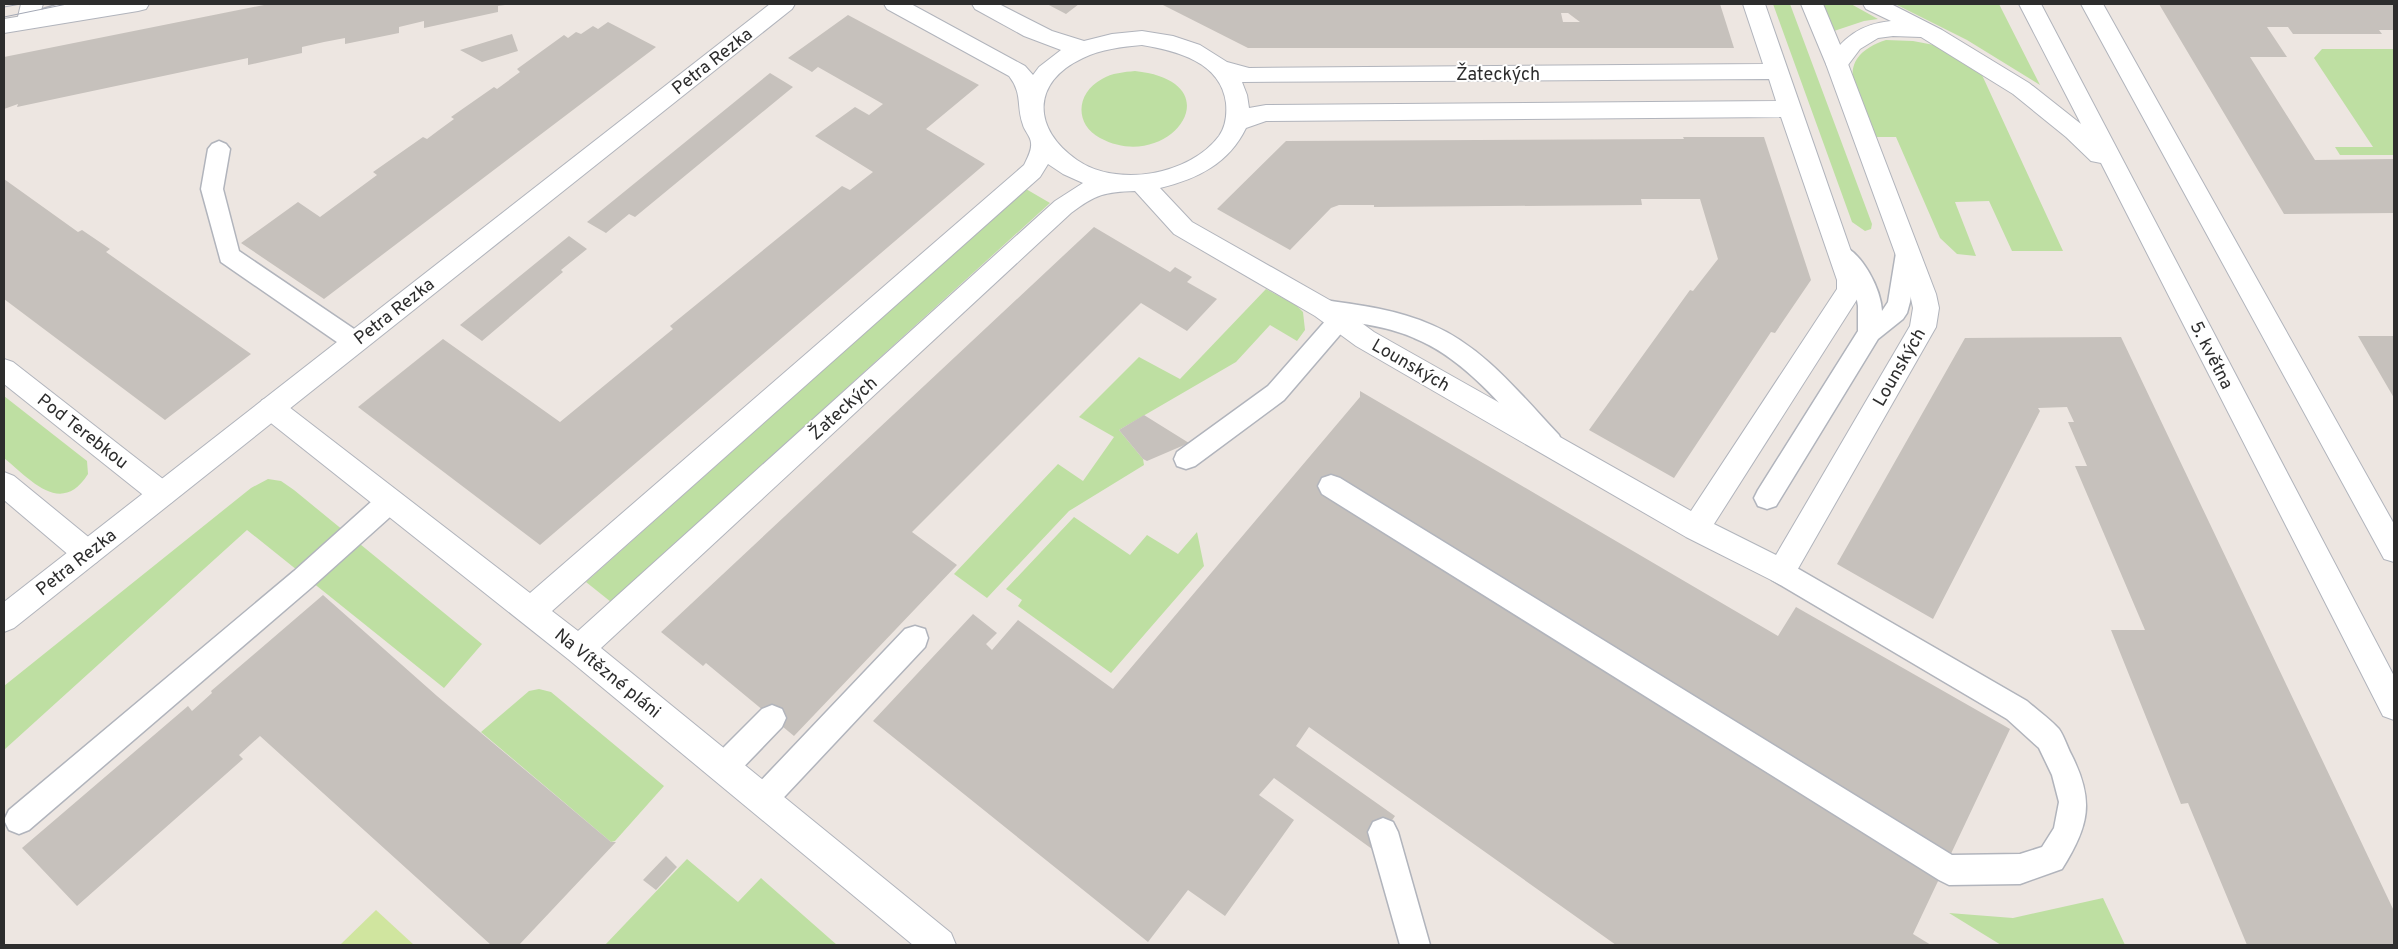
<svg xmlns="http://www.w3.org/2000/svg" width="2398" height="949" font-family="Overpass,sans-serif">
<rect width="100%" height="100%" fill="#ede6e1"/>
<path fill="#bedfa2" d="M 1773,4 L 1790,4 L 1872,224 L 1871,229 L 1865,231 L 1852,222 Z
M 1822,4 L 1851,4 L 1878,19 L 1864,21 L 1834,31 Z
M 1895,4 L 1999,4 L 2040,85 L 1967,40 Z
M 1886,40 L 1913,41 L 1934,45 L 1982,75 L 2063,251 L 2012,251 L 1989,201 L 1955,202 L 1976,256 L 1957,254 L 1940,238 L 1896,137 L 1874,137 C 1859,97 1829,59 1886,40 Z
M 2322,49 L 2394,49 L 2394,157 L 2393,155 L 2340,155 L 2335,147 L 2373,147 L 2314,58 Z
M 1135,71 C 1237,82 1169,175 1100,138 C 1074,124 1076,93 1102,79 C 1112,73 1124,72 1135,71 Z
M 1026,189 L 1050,203 L 611,602 L 586,582 Z
M 1266,289 L 1296,305 L 1303,312 L 1305,330 L 1297,341 L 1270,325 L 1236,362 L 1119,430 L 1143,459 L 1144,465 L 1069,511 L 987,598 L 954,574 L 1058,464 L 1083,481 L 1114,437 L 1079,417 L 1139,357 L 1180,379 Z
M 4,396 L 87,461 L 88,474 C 61,517 30,479 4,458 Z
M 268,479 L 281,481 L 294,490 L 482,644 L 444,688 L 247,530 L 4,750 L 4,686 L 251,488 Z
M 1074,517 L 1130,555 L 1147,535 L 1178,554 L 1197,532 L 1204,566 L 1111,673 L 1018,606 L 1022,600 L 1006,589 Z
M 539,689 L 551,692 L 664,786 L 615,841 L 611,842 L 481,732 L 529,691 Z
M 687,859 L 738,902 L 761,878 L 837,945 L 605,945 Z
M 2103,898 L 2125,945 L 2001,945 L 1949,913 L 2013,918 Z"/>
<path fill="#d0e59f" d="M 376,910 L 414,945 L 340,945 Z"/>
<path fill="#c6c1bc" fill-rule="evenodd" d="M 269,4 L 505,5 L 498,6 L 498,12 L 424,28 L 424,21 L 399,27 L 399,33 L 345,44 L 345,38 L 324,42 L 302,47 L 302,53 L 248,65 L 248,58 L 17,107 L 18,104 L 4,109 L 4,57 Z
M 1047,4 L 1079,4 L 1066,14 Z
M 1161,4 L 1720,4 L 1734,48 L 1248,48 ZM 1561,13 L 1568,13 L 1580,22 L 1563,22 Z
M 2159,4 L 2394,4 L 2394,30 L 2379,30 L 2382,34 L 2293,34 L 2288,27 L 2267,27 L 2287,57 L 2250,57 L 2315,160 L 2394,159 L 2394,213 L 2284,214 Z
M 848,15 L 979,85 L 926,129 L 985,164 L 540,545 L 358,407 L 443,339 L 560,422 L 673,329 L 670,326 L 842,186 L 850,190 L 873,172 L 815,136 L 855,107 L 869,115 L 883,104 L 818,67 L 812,72 L 788,58 Z
M 608,22 L 656,47 L 324,299 L 241,243 L 298,202 L 320,217 L 377,175 L 373,172 L 423,137 L 427,139 L 439,130 L 454,119 L 451,117 L 494,87 L 497,89 L 520,72 L 517,69 L 564,35 L 568,38 L 576,32 L 581,34 L 593,26 L 598,29 Z
M 512,34 L 518,51 L 482,62 L 460,50 Z
M 770,73 L 793,87 L 635,217 L 629,214 L 606,233 L 587,222 Z
M 1683,137 L 1764,137 L 1811,280 L 1775,333 L 1771,332 L 1674,478 L 1589,430 L 1690,290 L 1693,291 L 1718,259 L 1700,199 L 1641,199 L 1642,205 L 1374,207 L 1374,205 L 1339,205 L 1331,208 L 1290,250 L 1217,209 L 1286,141 L 1684,139 Z
M 4,179 L 78,232 L 82,230 L 110,249 L 106,252 L 251,354 L 165,420 L 4,299 Z
M 1094,227 L 1170,272 L 1175,267 L 1192,277 L 1187,282 L 1217,299 L 1187,331 L 1141,303 L 912,532 L 957,565 L 794,736 L 706,663 L 703,666 L 661,632 Z
M 569,236 L 587,249 L 561,270 L 563,272 L 482,341 L 460,325 Z
M 2358,336 L 2394,336 L 2394,398 Z
M 2121,337 L 2394,911 L 2394,945 L 2247,945 L 2188,803 L 2181,804 L 2111,630 L 2145,630 L 2075,466 L 2087,466 L 2068,422 L 2074,422 L 2067,407 L 2038,408 L 2040,411 L 1933,619 L 1837,564 L 1965,338 Z
M 1360,391 L 1778,636 L 1796,607 L 2010,729 L 1913,934 L 1931,945 L 1616,945 L 1309,727 L 1296,746 L 1395,816 L 1372,849 L 1274,778 L 1259,795 L 1294,820 L 1225,916 L 1188,890 L 1148,942 L 873,721 L 973,614 L 997,633 L 986,644 L 992,650 L 1018,620 L 1113,689 L 1360,397 Z
M 1144,415 L 1189,443 L 1147,461 L 1143,459 L 1119,430 Z
M 323,595 L 437,696 L 611,842 L 616,842 L 519,945 L 491,945 L 260,736 L 239,755 L 243,759 L 77,906 L 22,848 L 188,706 L 192,711 L 212,693 L 211,691 Z
M 666,856 L 677,867 L 656,890 L 643,880 Z"/>
<g fill="none" stroke-linecap="round" stroke-linejoin="round">
<g stroke="#b1b4bc" stroke-width="3">
<path id="service" d="M 60,4 L 90,4 L 87,9 L 31,27 L 24,25 L 21,20 L 24,15 Z
M 219,141 L 226,144 L 230,149 L 223,189 L 239,251 L 363,335 L 367,342 L 363,349 L 355,351 L 347,349 L 221,262 L 201,189 L 208,149 L 212,144 Z
M 1841,245 C 1862,252 1881,289 1882,311 L 1888,302 L 1896,253 L 1899,247 L 1907,245 L 1915,247 L 1918,253 L 1910,302 L 1907,313 L 1903,319 L 1878,339 L 1776,506 L 1767,509 L 1758,506 L 1754,498 L 1758,490 L 1858,331 L 1858,306 L 1855,289 L 1830,254 L 1833,248 Z
M 1324,300 C 1361,305 1398,310 1432,325 C 1484,347 1521,395 1559,435 L 1562,442 L 1559,449 L 1550,452 L 1541,449 C 1504,409 1466,359 1414,338 C 1394,329 1372,325 1351,322 L 1284,400 L 1195,466 L 1186,469 L 1177,466 L 1174,459 L 1177,452 L 1268,386 L 1327,319 L 1316,315 L 1312,309 L 1316,303 Z
M 1331,475 L 1340,478 L 1952,855 L 2020,854 L 2042,847 L 2054,828 L 2059,802 L 2052,775 L 2039,748 L 2007,719 L 1772,580 L 1768,572 L 1772,564 L 1781,560 L 1790,564 L 2027,701 C 2037,710 2050,719 2059,729 C 2064,736 2067,746 2071,754 C 2095,801 2089,826 2062,869 L 2020,884 L 1949,885 L 1939,880 L 1322,494 L 1318,486 L 1322,478 Z
M 390,490 L 399,493 L 403,501 L 399,509 L 312,587 L 29,830 L 19,834 L 9,830 L 4,820 L 9,810 L 294,571 L 381,493 Z
M 915,626 L 925,629 L 928,638 L 925,647 L 772,810 L 762,814 L 752,810 L 748,800 L 752,790 L 905,629 Z
M 772,705 L 782,709 L 786,718 L 782,727 L 733,778 L 723,782 L 713,778 L 709,768 L 713,758 L 762,709 Z
M 1383,818 L 1393,822 L 1398,832 L 1430,945 L 1400,945 L 1368,832 L 1373,822 Z"/>
</g>
<g stroke="#b1b4bc" stroke-width="2">
<path id="minor" d="M 21,4 L 43,4 L 36,26 L 28,28 L 20,26 L 17,21 Z
M 884,4 L 911,4 L 1025,66 L 1033,75 L 1039,67 L 1061,50 L 1024,36 L 975,9 L 972,4 L 999,4 L 1052,31 L 1084,41 L 1112,34 L 1142,31 L 1173,36 L 1200,45 L 1227,62 L 1249,68 L 1763,64 L 1743,4 L 1765,4 L 1861,280 L 1863,290 L 1714,524 L 1776,555 L 1910,326 L 1913,308 L 1910,294 L 1826,64 L 1801,4 L 1823,4 L 1848,64 L 1936,294 L 1939,308 L 1936,327 L 1791,581 L 1781,585 L 1686,537 L 1356,346 L 1315,316 L 1174,234 L 1135,191 C 1105,192 1096,194 1071,213 L 601,648 L 951,933 L 956,945 L 913,945 L 568,659 L 262,416 L 258,408 L 262,400 L 271,397 L 280,400 L 530,593 L 1024,165 C 1027,159 1032,150 1031,143 C 1031,137 1024,130 1023,125 C 1016,106 1023,94 1009,76 L 887,9 ZM 1142,45 C 1177,51 1221,62 1226,103 C 1227,114 1226,126 1219,136 C 1190,175 1117,188 1077,160 C 1032,129 1031,82 1083,58 C 1101,49 1122,47 1142,45 ZM 1769,79 L 1776,101 L 1266,105 L 1249,108 L 1247,95 L 1242,82 ZM 1781,117 L 1837,280 L 1837,289 L 1691,511 L 1374,332 L 1333,302 L 1192,222 L 1160,188 C 1198,179 1229,163 1246,128 L 1266,121 ZM 1048,164 L 1063,174 L 1083,183 L 1055,201 L 578,631 L 552,611 L 1040,177 Z
M 4,359 L 13,362 L 172,486 L 176,494 L 172,502 L 162,506 L 152,502 L 4,384 Z
M 4,472 L 14,476 L 97,544 L 101,553 L 97,562 L 87,566 L 77,562 L 4,500 Z"/>
</g>
<g stroke="#b1b4bc" stroke-width="2">
<path id="tertiary" d="M 96,4 L 149,4 L 146,9 L 138,11 L 4,33 L 4,19 Z
M 770,4 L 795,4 L 792,9 L 14,628 L 4,632 L 4,602 Z"/>
</g>
<g stroke="#b1b4bc" stroke-width="2">
<path id="secondary" d="M 1863,4 L 1891,4 L 1942,30 L 2029,83 L 2081,124 L 2019,4 L 2041,4 L 2394,676 L 2394,720 L 2383,716 L 2101,163 L 2091,161 L 2066,137 L 2013,94 L 1921,37 L 1893,36 L 1878,38 L 1860,49 L 1845,69 L 1837,72 L 1829,69 L 1826,64 C 1842,38 1860,24 1891,21 L 1866,9 Z
M 2081,4 L 2103,4 L 2394,524 L 2394,562 L 2384,559 Z"/>
</g>
<use href="#service" fill="#fff" fill-rule="evenodd"/>
<use href="#minor" fill="#fff" fill-rule="evenodd"/>
<use href="#tertiary" fill="#fff" fill-rule="evenodd"/>
<use href="#secondary" fill="#fff" fill-rule="evenodd"/>
<path stroke="#a3a8b5" stroke-width="1" d="M 4,7 L 21,4
M 4,17 L 67,4"/>
</g>
<g text-anchor="middle" stroke-width="4" stroke-linejoin="round" paint-order="stroke">
<g font-size="18" fill="#2d2d2d" stroke="#fff">
<text transform="translate(712 61) rotate(-38)" y="6">Petra Rezka</text>
<text x="1498" y="80">Žateckých</text>
<text transform="translate(394 311) rotate(-38)" y="6">Petra Rezka</text>
<text transform="translate(2212 355) rotate(63)" y="6">5. května</text>
<text transform="translate(1411 365) rotate(30)" y="6">Lounských</text>
<text transform="translate(1899 367) rotate(-60)" y="6">Lounských</text>
<text transform="translate(843 408) rotate(-42)" y="6">Žateckých</text>
<text transform="translate(83 431) rotate(38)" y="6">Pod Terebkou</text>
<text transform="translate(76 562) rotate(-38)" y="6">Petra Rezka</text>
<text transform="translate(608 673) rotate(39)" y="6">Na Vítězné pláni</text>
</g>
</g>
<rect width="2398" height="949" fill="none" stroke="#2d2d2d" stroke-width="10"/>
</svg>
